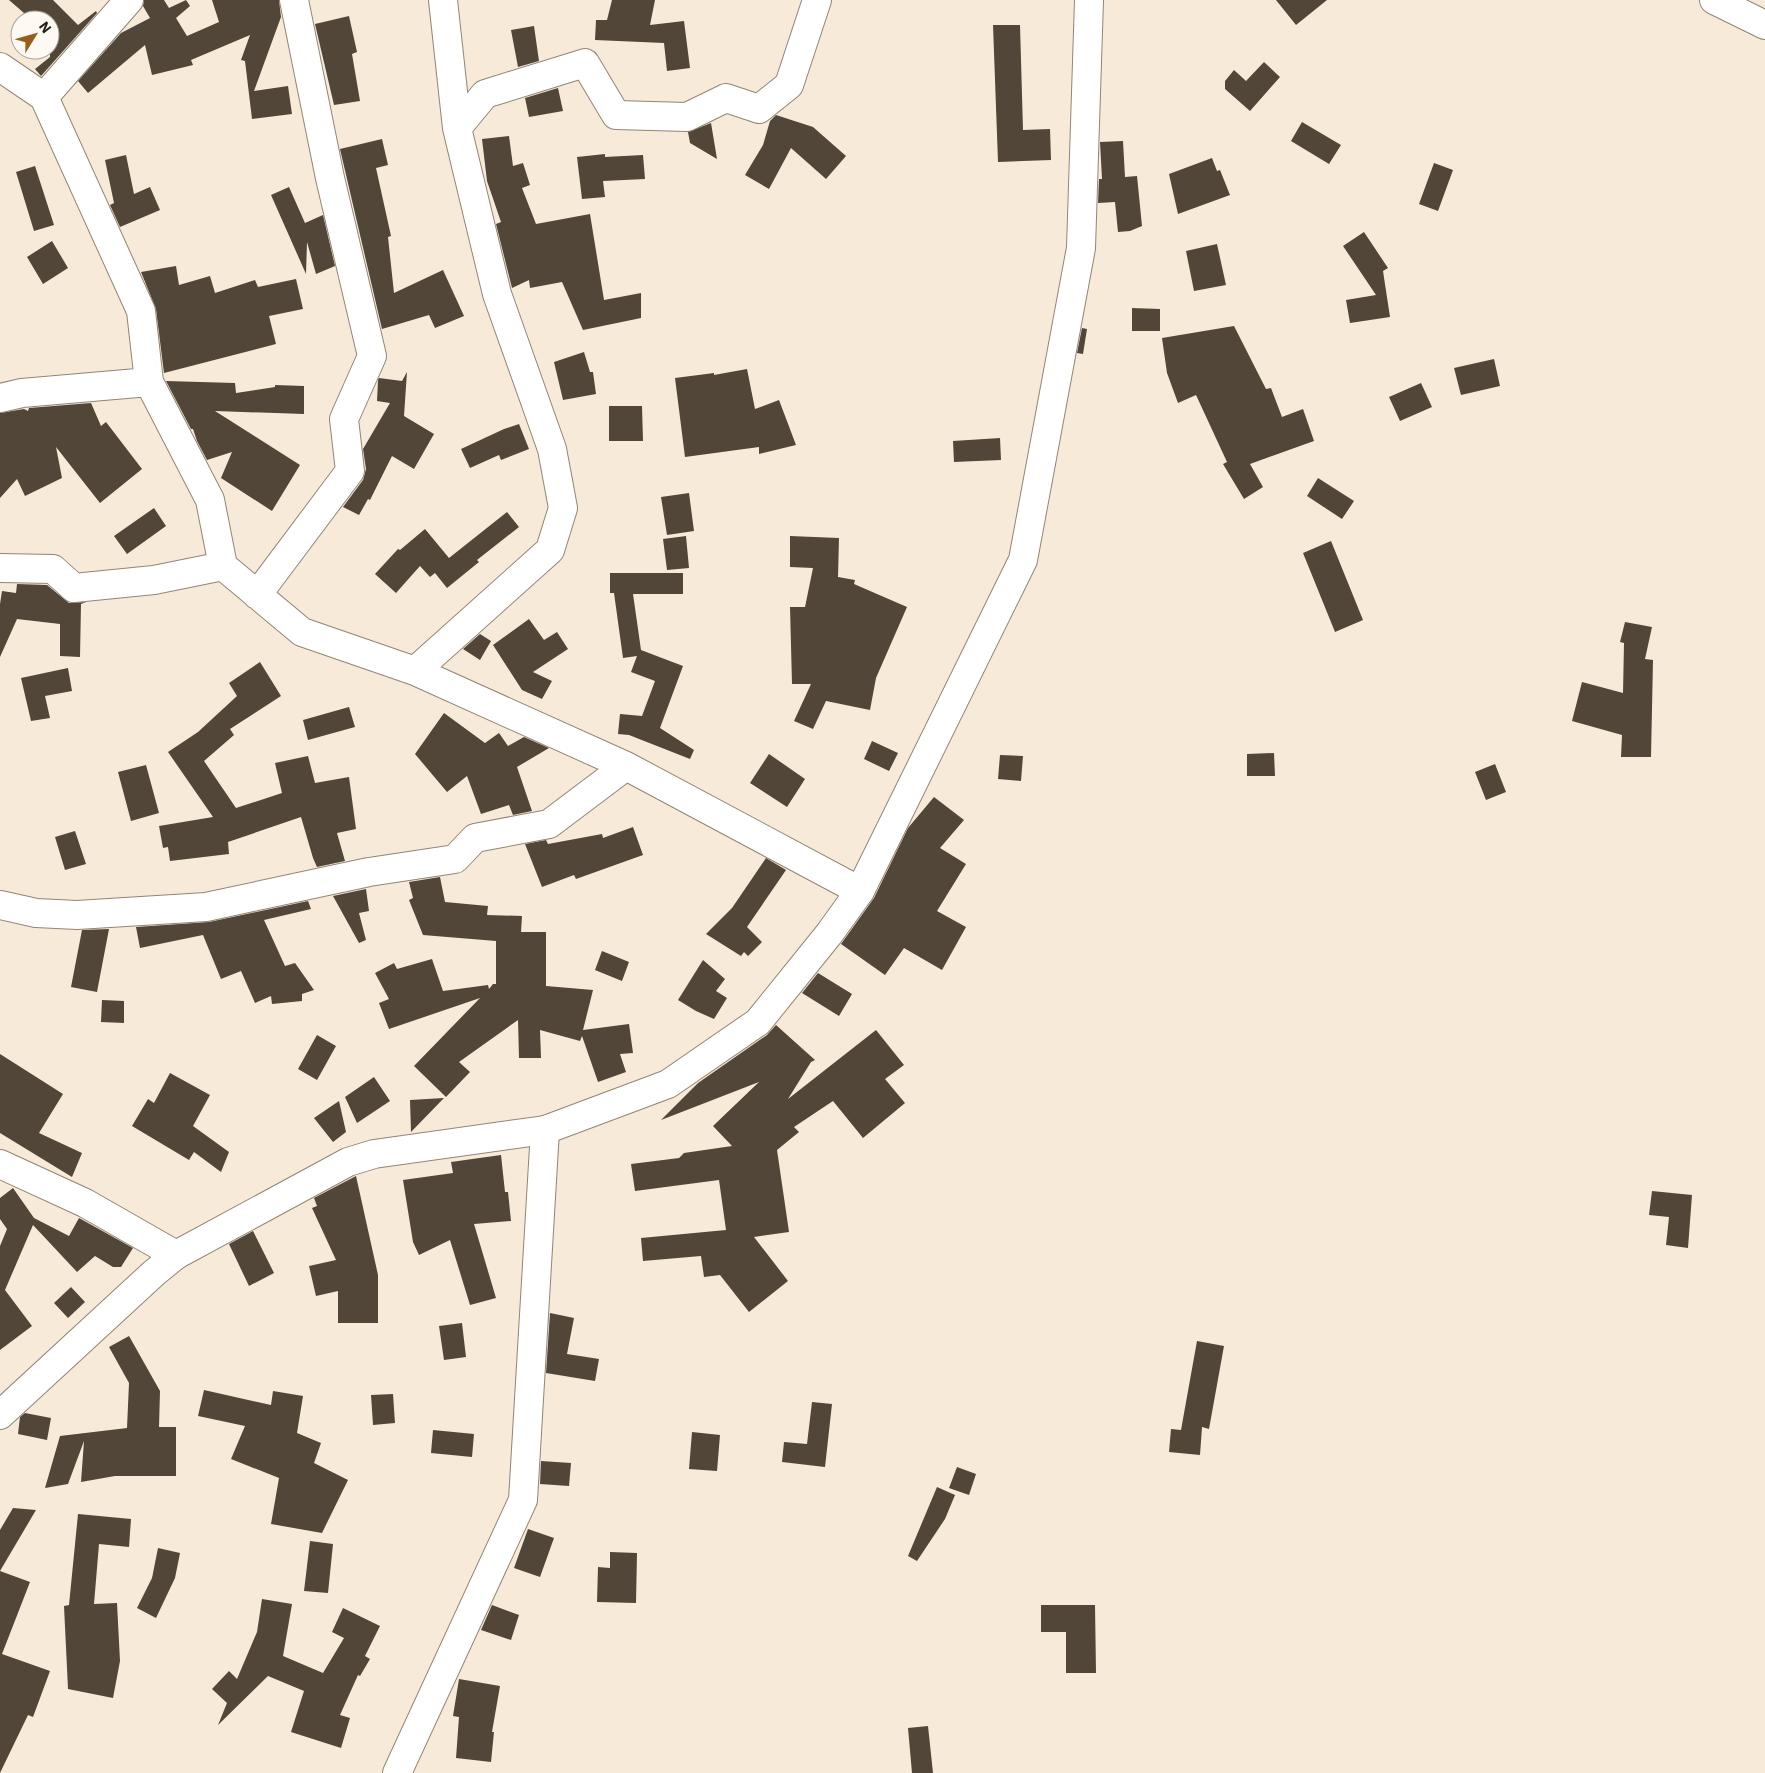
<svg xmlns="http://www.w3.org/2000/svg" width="1765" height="1773" font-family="'IBM Plex Sans',sans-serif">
<rect width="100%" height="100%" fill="#f8ead8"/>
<path fill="#514637" d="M 9,0 L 53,0 L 78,25 L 96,11 L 97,13 L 41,76 L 35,69 L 50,57 L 50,20 L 32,20 Z
M 144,0 L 164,0 L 169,8 L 186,0 L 190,6 L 176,18 L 187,36 L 219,22 L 212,0 L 279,0 L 281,17 L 254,91 L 288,86 L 292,114 L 252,119 L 245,61 L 241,60 L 250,35 L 191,60 L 193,65 L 152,75 L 145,45 L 88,93 L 78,81 L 121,33 L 150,18 L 143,6 Z
M 612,0 L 655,0 L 650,25 L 684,21 L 690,68 L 667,71 L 664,43 L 595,40 L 596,20 L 607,20 Z
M 1276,0 L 1327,0 L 1296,25 Z
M 349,16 L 357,52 L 352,54 L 360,101 L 334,105 L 315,24 Z
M 993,25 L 1020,25 L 1023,130 L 1050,129 L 1051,160 L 998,162 Z
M 534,26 L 539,61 L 518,67 L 511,30 Z
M 1264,62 L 1280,77 L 1250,111 L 1225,89 L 1225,81 L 1234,70 L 1246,81 Z
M 558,88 L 563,111 L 529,117 L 525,98 Z
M 776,115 L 813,127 L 846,156 L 826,179 L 791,148 L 769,189 L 745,175 L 763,145 L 770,121 Z
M 1302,122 L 1341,145 L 1329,164 L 1291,141 Z
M 711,123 L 717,159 L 690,143 L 688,132 Z
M 509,136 L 513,166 L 523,163 L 530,185 L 522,188 L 536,224 L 590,214 L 604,300 L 641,293 L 641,318 L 583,330 L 562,282 L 530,288 L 529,280 L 512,288 L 496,224 L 501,222 L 487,181 L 482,139 Z
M 382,139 L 388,165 L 376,168 L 391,236 L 388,237 L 394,293 L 443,270 L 464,316 L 435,328 L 429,315 L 382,329 L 340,149 Z
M 1123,141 L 1125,177 L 1137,176 L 1142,226 L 1130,231 L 1118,232 L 1115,202 L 1098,203 L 1099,179 L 1102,179 L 1100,142 Z
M 605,154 L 605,157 L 643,155 L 645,179 L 603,181 L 605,197 L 582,199 L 577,157 Z
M 126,155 L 134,194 L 150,187 L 160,210 L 120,227 L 110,205 L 114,203 L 105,160 Z
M 1212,158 L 1217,171 L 1220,170 L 1230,195 L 1178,214 L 1169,174 Z
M 1434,163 L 1453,170 L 1438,211 L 1419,204 Z
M 35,166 L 54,225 L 34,231 L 16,172 Z
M 289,187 L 305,223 L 323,215 L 335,266 L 316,274 L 307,242 L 306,274 L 271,195 Z
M 1364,232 L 1388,268 L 1383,271 L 1390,317 L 1350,323 L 1346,300 L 1376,295 L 1343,246 Z
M 52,241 L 68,268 L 43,284 L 27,257 Z
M 1217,244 L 1226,285 L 1194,291 L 1186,251 Z
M 176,266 L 179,285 L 210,276 L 215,293 L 255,280 L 258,287 L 296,279 L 303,309 L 269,316 L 276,344 L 164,373 L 156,309 L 141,272 Z
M 1132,308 L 1160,309 L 1160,331 L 1132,331 Z
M 1234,326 L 1266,389 L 1271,388 L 1282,417 L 1303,409 L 1314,441 L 1250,464 L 1263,487 L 1244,499 L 1223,464 L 1227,462 L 1196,395 L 1178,403 L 1167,373 L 1162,338 Z
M 1082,328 L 1087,329 L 1083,354 L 1077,353 Z
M 584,352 L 590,372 L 593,372 L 596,394 L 563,400 L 554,362 Z
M 1494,359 L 1500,386 L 1461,395 L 1454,368 Z
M 747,369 L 755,409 L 779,400 L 796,445 L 759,454 L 759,447 L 685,457 L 675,378 L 714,373 L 714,375 Z
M 407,372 L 404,416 L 434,434 L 414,469 L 392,456 L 370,500 L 368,499 L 359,515 L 343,507 L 363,480 L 366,469 L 363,449 L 390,403 L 377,401 L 378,380 L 379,378 L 402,381 Z
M 166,381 L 235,383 L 236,393 L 275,387 L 275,385 L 304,386 L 304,414 L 215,411 L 300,465 L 272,511 L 221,478 L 232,452 L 207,460 L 197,441 L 193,429 L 191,429 Z
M 1421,383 L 1432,407 L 1400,421 L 1389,397 Z
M 91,403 L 101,426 L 106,422 L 142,469 L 100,503 L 56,447 L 62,478 L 25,496 L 17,479 L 0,498 L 0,413 L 24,409 L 28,411 L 29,408 Z
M 609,406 L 642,406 L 643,441 L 609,441 Z
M 519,424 L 529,449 L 501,460 L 499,455 L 470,468 L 461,449 L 504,429 Z
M 1000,438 L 1001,460 L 954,462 L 953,441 Z
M 1318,478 L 1354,501 L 1342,519 L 1307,496 Z
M 689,493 L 694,531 L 667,535 L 661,497 Z
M 154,508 L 166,526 L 127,554 L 114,536 Z
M 507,512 L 519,527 L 477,560 L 479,562 L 447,588 L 435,573 L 430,577 L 420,566 L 396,593 L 375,574 L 398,549 L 400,550 L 425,529 L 449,558 Z
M 686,536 L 689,568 L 667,570 L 663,539 Z
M 790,536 L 839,538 L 838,577 L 855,580 L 854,584 L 907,607 L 876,678 L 870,710 L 826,701 L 813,729 L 794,721 L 811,684 L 792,684 L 790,607 L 805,607 L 813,568 L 790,567 Z
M 1331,541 L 1363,620 L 1335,632 L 1303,553 Z
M 610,573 L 683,573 L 683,594 L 633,594 L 641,650 L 683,666 L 660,728 L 694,750 L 690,759 L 629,735 L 618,734 L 620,714 L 642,716 L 655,681 L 631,672 L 637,656 L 623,658 L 614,593 L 610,593 Z
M 17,584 L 47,585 L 69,603 L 86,602 L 81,604 L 80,657 L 60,656 L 60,624 L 17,619 L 0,657 L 0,604 L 2,591 L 16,593 Z
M 529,619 L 544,640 L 557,632 L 568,649 L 533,672 L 552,681 L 542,699 L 522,690 L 493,645 Z
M 1625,622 L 1652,627 L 1645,659 L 1653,660 L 1651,757 L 1621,757 L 1622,735 L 1572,721 L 1582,682 L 1623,693 L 1624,643 L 1620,642 Z
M 480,634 L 491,641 L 480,660 L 463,649 Z
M 260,662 L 281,696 L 230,729 L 234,735 L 204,761 L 236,808 L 282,793 L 275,763 L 308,756 L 315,783 L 349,777 L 356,829 L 337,833 L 345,861 L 317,867 L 313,858 L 301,817 L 228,842 L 229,854 L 170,861 L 168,847 L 163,848 L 159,826 L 213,817 L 168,752 L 198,732 L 237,696 L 229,683 Z
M 68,668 L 72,691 L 45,696 L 50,718 L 31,721 L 21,678 Z
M 349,707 L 355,727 L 308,740 L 303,720 Z
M 444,713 L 485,743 L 499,733 L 508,746 L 524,737 L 549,748 L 517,767 L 532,811 L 513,815 L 509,805 L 481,814 L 467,776 L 447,792 L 415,754 Z
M 872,741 L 898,753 L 889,771 L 864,759 Z
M 1274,753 L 1275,776 L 1247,776 L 1247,754 Z
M 769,754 L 805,779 L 787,807 L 750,783 Z
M 1000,755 L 1023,756 L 1021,781 L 998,779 Z
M 1495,764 L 1506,792 L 1486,800 L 1475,772 Z
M 146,765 L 159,813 L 131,821 L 118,772 Z
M 934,797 L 964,820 L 940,848 L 966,864 L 937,911 L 966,927 L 942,970 L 904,948 L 885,975 L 841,944 L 874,898 L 908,828 Z
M 633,827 L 643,855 L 576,879 L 574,875 L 542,887 L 525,844 L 546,840 L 548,844 L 602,834 L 603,838 Z
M 75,831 L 86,864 L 65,870 L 55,837 Z
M 766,858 L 786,870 L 747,927 L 762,942 L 748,956 L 744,952 L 741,956 L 706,934 L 732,908 Z
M 440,877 L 445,902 L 488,906 L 487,915 L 522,916 L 521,932 L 546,932 L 546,986 L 593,990 L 583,1030 L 629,1024 L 633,1053 L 620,1054 L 626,1072 L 598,1082 L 582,1036 L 580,1041 L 540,1030 L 541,1058 L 519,1058 L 518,1020 L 459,1062 L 470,1072 L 446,1097 L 414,1066 L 480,998 L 389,1029 L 379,1003 L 389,999 L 375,973 L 394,963 L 397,969 L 432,959 L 443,991 L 488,985 L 489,989 L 493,984 L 496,984 L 496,941 L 423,935 L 409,900 L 413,898 L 409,882 Z
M 366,889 L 369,911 L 359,913 L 366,940 L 359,943 L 333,896 Z
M 308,901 L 311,909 L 264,920 L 285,966 L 295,963 L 314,990 L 302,994 L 302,1001 L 272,1004 L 271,996 L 255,1003 L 241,971 L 221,979 L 203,935 L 140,948 L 136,927 L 209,922 Z
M 109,929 L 97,992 L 71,987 L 82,930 Z
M 602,951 L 629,962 L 622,981 L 595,970 Z
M 703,960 L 725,979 L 716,991 L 727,998 L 714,1019 L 696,1011 L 678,1000 Z
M 818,973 L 852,994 L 839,1016 L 802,993 Z
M 102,1000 L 124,1001 L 124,1023 L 101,1022 Z
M 776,1025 L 815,1060 L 811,1062 L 788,1099 L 876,1030 L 904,1065 L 885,1079 L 905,1103 L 863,1138 L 833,1101 L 794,1127 L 799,1132 L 777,1150 L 789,1232 L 754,1237 L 788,1281 L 749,1312 L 720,1275 L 704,1277 L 701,1256 L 643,1261 L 641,1238 L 726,1230 L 719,1180 L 635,1191 L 631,1164 L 679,1158 L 684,1153 L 732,1146 L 713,1126 L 759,1082 L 661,1120 L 698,1083 L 767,1035 Z
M 317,1035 L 336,1046 L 317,1080 L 298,1069 Z
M 0,1054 L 63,1094 L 39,1133 L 82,1153 L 72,1177 L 0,1133 Z
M 170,1073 L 210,1095 L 193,1126 L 229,1152 L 221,1172 L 194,1152 L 189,1160 L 132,1126 L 148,1099 L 154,1103 Z
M 374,1077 L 390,1101 L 357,1123 L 345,1097 Z
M 444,1098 L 411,1132 L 410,1100 Z
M 339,1101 L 346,1132 L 333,1142 L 314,1118 Z
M 501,1155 L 505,1192 L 508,1192 L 511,1221 L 474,1224 L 496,1298 L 470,1305 L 450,1240 L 419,1255 L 413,1242 L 403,1180 L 453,1173 L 451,1162 Z
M 356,1176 L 378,1275 L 378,1323 L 338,1323 L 338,1291 L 316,1296 L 309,1266 L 336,1260 L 312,1208 L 317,1206 L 314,1198 Z
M 13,1188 L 34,1218 L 69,1236 L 79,1218 L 133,1248 L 121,1267 L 113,1267 L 95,1256 L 77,1272 L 33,1225 L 5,1290 L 32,1326 L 0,1350 L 0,1246 L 7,1229 L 0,1219 L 0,1198 Z
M 1652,1191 L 1692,1195 L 1688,1248 L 1666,1245 L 1669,1217 L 1649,1215 Z
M 253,1231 L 274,1273 L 249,1286 L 229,1244 Z
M 71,1287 L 85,1302 L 68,1318 L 54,1303 Z
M 550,1313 L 574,1318 L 567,1354 L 599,1359 L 595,1381 L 546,1373 Z
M 462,1323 L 466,1357 L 444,1360 L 439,1326 Z
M 129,1336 L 160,1391 L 159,1427 L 176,1427 L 176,1476 L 115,1476 L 81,1482 L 84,1441 L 68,1484 L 45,1488 L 60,1436 L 127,1428 L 129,1383 L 109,1347 Z
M 1197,1341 L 1224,1346 L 1209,1429 L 1202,1427 L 1200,1455 L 1169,1452 L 1171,1429 L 1181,1430 Z
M 204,1390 L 271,1405 L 273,1391 L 303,1396 L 297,1433 L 321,1443 L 314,1463 L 348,1480 L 322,1533 L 271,1524 L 279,1478 L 231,1459 L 245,1426 L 198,1416 Z
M 393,1394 L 395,1423 L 373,1425 L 371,1395 Z
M 812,1402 L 832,1404 L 825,1467 L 782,1462 L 784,1442 L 807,1444 Z
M 25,1413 L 51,1418 L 47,1440 L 18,1434 L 20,1417 Z
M 433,1430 L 474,1434 L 472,1457 L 431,1453 Z
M 692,1432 L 720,1435 L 717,1471 L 689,1469 Z
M 541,1461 L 571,1463 L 569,1486 L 540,1484 Z
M 957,1467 L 976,1474 L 969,1495 L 949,1488 Z
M 937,1487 L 955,1495 L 945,1519 L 917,1561 L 908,1556 Z
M 13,1508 L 36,1510 L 0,1571 L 30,1582 L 2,1654 L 50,1671 L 33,1717 L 28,1715 L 0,1773 L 0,1530 Z
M 78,1514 L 131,1519 L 129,1547 L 99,1544 L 94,1604 L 117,1603 L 120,1661 L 113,1698 L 68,1689 L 64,1606 L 69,1605 Z
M 528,1529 L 554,1538 L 540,1577 L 514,1568 Z
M 310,1541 L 333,1544 L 328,1593 L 304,1591 Z
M 158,1548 L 180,1553 L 175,1578 L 156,1618 L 137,1608 L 152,1578 Z
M 610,1552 L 637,1553 L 636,1603 L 597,1602 L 598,1567 L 610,1568 Z
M 262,1599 L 292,1604 L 283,1656 L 323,1673 L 344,1638 L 332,1632 L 343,1608 L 380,1626 L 365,1656 L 370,1659 L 360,1676 L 358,1675 L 340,1715 L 350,1718 L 341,1748 L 291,1732 L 304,1691 L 268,1676 L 218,1725 L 227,1703 L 212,1689 L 229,1671 L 237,1679 L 257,1632 Z
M 492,1605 L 519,1615 L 511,1640 L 481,1630 Z
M 1041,1605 L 1095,1605 L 1096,1673 L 1066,1673 L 1066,1632 L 1041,1632 Z
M 459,1679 L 500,1686 L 492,1732 L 494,1732 L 491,1762 L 456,1758 L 459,1717 L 453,1716 Z
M 928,1726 L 933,1773 L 912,1773 L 908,1728 Z"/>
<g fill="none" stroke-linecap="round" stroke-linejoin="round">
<g stroke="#928575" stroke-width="30">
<path id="minor" d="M 0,67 L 44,97 L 141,311 L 149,382 L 210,500 L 223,566 L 302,632 L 415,671 L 626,766 L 860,891
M 44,97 L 129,0
M 457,128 L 485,94 L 585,63 L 616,115 L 687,117 L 726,98 L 759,109 L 789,85 L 817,0
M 0,398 L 22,393 L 149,382
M 0,568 L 53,569 L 74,588 L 154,580 L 223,566
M 257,595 L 350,471 L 344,419 L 372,356 L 330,178 L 294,0
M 415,671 L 550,550 L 563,508 L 552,449 L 497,294 L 457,128 L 443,0
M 0,905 L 36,913 L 77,915 L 206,907 L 369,872 L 455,859 L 475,838 L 549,824 L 626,766
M 0,1164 L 85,1203 L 176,1255
M 397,1773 L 523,1500 L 545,1130"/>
</g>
<g stroke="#928575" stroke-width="30">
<path id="major" d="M 1714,0 L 1765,25
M 0,1415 L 154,1273 L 176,1255 L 348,1162 L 374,1154 L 545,1130 L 668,1084 L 758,1022 L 829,934 L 860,891 L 1023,560 L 1081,248 L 1089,0"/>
</g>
<use href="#minor" stroke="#fff" stroke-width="28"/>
<use href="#major" stroke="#fff" stroke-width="28"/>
</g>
<g transform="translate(35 35) rotate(53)"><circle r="24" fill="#fef9f2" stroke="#a8a39c"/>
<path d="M0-4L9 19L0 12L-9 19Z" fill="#975e1b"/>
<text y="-8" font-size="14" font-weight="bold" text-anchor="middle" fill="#26211a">N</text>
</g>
</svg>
